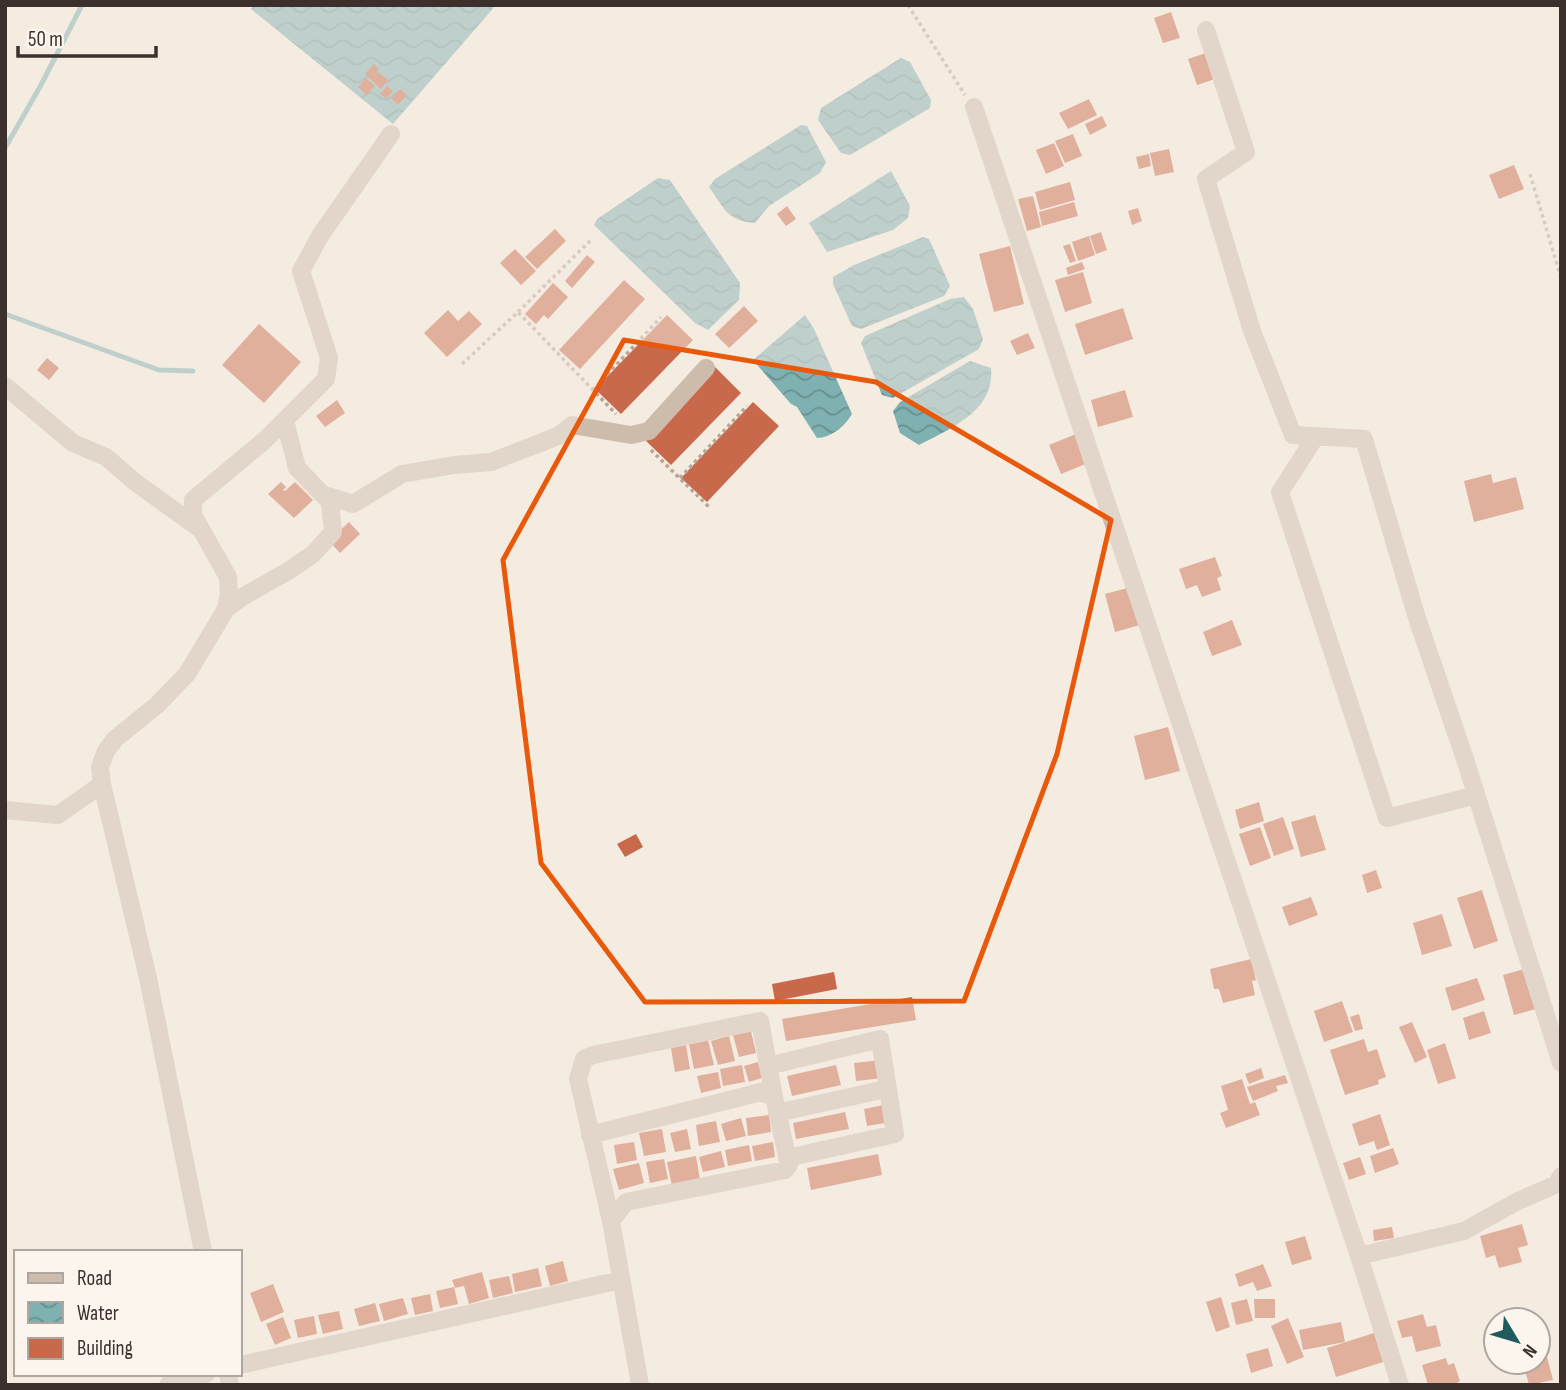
<svg xmlns="http://www.w3.org/2000/svg" width="1566" height="1390" font-family="'Sofia Sans Condensed',sans-serif">
<defs>
<pattern id="water-waves" width="16" height="10" patternUnits="userSpaceOnUse" patternTransform="scale(1.75)"><rect width="16" height="10" fill="#7fb0b2"/><path d="M0 5q4-4 8 0t8 0" fill="none" stroke="#699091"/></pattern>
</defs>
<rect width="100%" height="100%" fill="#f4ebe1"/>
<path fill="url(#water-waves)" d="M 254,5 L 496,5 L 393,124 L 251,9 Z
M 901,58 L 910,62 L 931,100 L 930,108 L 850,155 L 841,153 L 818,120 L 821,108 Z
M 801,125 L 807,126 L 826,162 L 820,173 L 769,206 L 755,223 C 727,221 724,208 709,187 L 715,179 Z
M 891,171 L 910,206 L 908,218 L 893,230 L 827,252 L 809,223 Z
M 658,178 L 670,180 L 740,283 L 739,300 L 708,330 L 695,323 L 594,225 L 597,219 Z
M 923,237 L 929,239 L 950,286 L 944,296 L 861,329 L 852,326 L 833,284 L 833,277 L 854,265 Z
M 964,297 L 973,309 L 983,339 L 979,349 L 893,398 L 882,395 L 861,343 L 865,336 L 950,299 Z
M 805,315 L 814,329 L 852,414 C 845,426 831,438 817,438 L 797,407 L 791,404 L 753,360 Z
M 970,361 L 991,368 C 995,411 951,428 919,445 L 900,433 L 893,411 L 900,402 Z"/>
<g fill="none" stroke-linecap="round" stroke-linejoin="round">
<path stroke="#7fb0b2" stroke-width="5" d="M 5,148 L 41,85 L 82,5
M 5,314 L 159,370 L 193,371"/>
</g>
<path fill="#c8694b" d="M 1171,12 L 1180,38 L 1163,43 L 1154,18 Z
M 1209,52 L 1218,78 L 1197,85 L 1188,59 Z
M 374,64 L 379,69 L 373,76 L 378,72 L 388,80 L 381,89 L 365,74 Z
M 366,78 L 375,86 L 367,95 L 358,87 Z
M 387,86 L 393,91 L 386,99 L 380,94 Z
M 400,89 L 407,95 L 398,105 L 391,98 Z
M 1089,99 L 1097,115 L 1068,129 L 1059,113 Z
M 1102,116 L 1107,126 L 1090,135 L 1085,124 Z
M 1073,134 L 1082,156 L 1065,163 L 1055,141 Z
M 1054,143 L 1064,166 L 1046,174 L 1036,150 Z
M 1169,149 L 1174,172 L 1155,176 L 1150,153 Z
M 1149,154 L 1151,166 L 1139,169 L 1136,157 Z
M 1514,165 L 1524,189 L 1499,199 L 1489,175 Z
M 1070,182 L 1075,200 L 1040,210 L 1035,192 Z
M 1033,196 L 1041,227 L 1027,231 L 1018,199 Z
M 1074,202 L 1078,216 L 1042,226 L 1039,212 Z
M 787,206 L 796,219 L 786,226 L 777,214 Z
M 1138,208 L 1142,221 L 1132,225 L 1128,211 Z
M 555,229 L 566,241 L 537,269 L 525,257 Z
M 1101,232 L 1107,250 L 1096,254 L 1090,236 Z
M 1089,236 L 1095,255 L 1078,261 L 1072,242 Z
M 1070,244 L 1076,261 L 1070,263 L 1063,246 Z
M 1010,246 L 1024,304 L 994,312 L 979,254 Z
M 515,249 L 536,271 L 521,285 L 500,263 Z
M 587,255 L 595,262 L 572,288 L 565,281 Z
M 1082,262 L 1085,269 L 1068,275 L 1066,268 Z
M 1083,272 L 1092,303 L 1065,312 L 1055,280 Z
M 624,280 L 645,299 L 580,369 L 559,350 Z
M 553,283 L 568,297 L 548,319 L 544,315 L 536,324 L 525,314 Z
M 744,306 L 758,321 L 729,348 L 715,334 Z
M 1123,308 L 1133,339 L 1085,355 L 1075,324 Z
M 448,310 L 458,321 L 469,311 L 482,324 L 447,357 L 424,333 Z
M 667,315 L 693,340 L 621,414 L 595,389 Z
M 259,324 L 301,362 L 264,403 L 222,365 Z
M 1028,333 L 1035,348 L 1017,355 L 1010,341 Z
M 47,358 L 59,368 L 49,380 L 37,370 Z
M 714,366 L 741,393 L 671,465 L 644,439 Z
M 1125,390 L 1133,417 L 1098,427 L 1091,400 Z
M 337,400 L 345,413 L 325,427 L 316,416 Z
M 753,402 L 779,426 L 707,502 L 681,478 Z
M 1076,434 L 1088,463 L 1061,474 L 1049,445 Z
M 1491,474 L 1493,483 L 1516,477 L 1524,509 L 1474,522 L 1464,481 Z
M 281,482 L 286,487 L 283,490 L 285,491 L 295,482 L 313,500 L 294,518 L 268,494 Z
M 349,522 L 360,534 L 340,553 L 329,541 Z
M 1215,557 L 1222,576 L 1217,578 L 1221,590 L 1202,597 L 1197,585 L 1186,589 L 1179,569 Z
M 1127,588 L 1140,625 L 1115,632 L 1105,594 Z
M 1232,620 L 1242,645 L 1212,656 L 1203,632 Z
M 1168,727 L 1180,771 L 1145,780 L 1134,736 Z
M 1259,802 L 1264,821 L 1240,829 L 1235,810 Z
M 1315,815 L 1326,850 L 1301,857 L 1291,822 Z
M 1283,817 L 1294,849 L 1274,856 L 1263,824 Z
M 1260,827 L 1271,858 L 1250,866 L 1239,834 Z
M 636,834 L 643,847 L 625,857 L 617,844 Z
M 1376,870 L 1382,888 L 1367,893 L 1362,875 Z
M 1482,890 L 1498,941 L 1474,949 L 1457,898 Z
M 1311,897 L 1318,915 L 1289,926 L 1282,907 Z
M 1442,914 L 1452,946 L 1422,955 L 1413,923 Z
M 1251,959 L 1256,980 L 1252,981 L 1255,995 L 1223,1003 L 1219,989 L 1214,989 L 1210,969 Z
M 1528,968 L 1539,1008 L 1514,1015 L 1503,975 Z
M 834,972 L 837,989 L 775,1001 L 772,984 Z
M 1477,978 L 1485,1000 L 1452,1011 L 1445,988 Z
M 912,997 L 916,1020 L 786,1041 L 782,1019 Z
M 1342,1001 L 1353,1032 L 1324,1042 L 1314,1011 Z
M 1484,1011 L 1491,1033 L 1469,1040 L 1463,1018 Z
M 1359,1014 L 1363,1029 L 1355,1031 L 1350,1017 Z
M 1412,1022 L 1427,1057 L 1415,1063 L 1399,1027 Z
M 751,1031 L 756,1053 L 739,1057 L 733,1035 Z
M 729,1036 L 735,1061 L 718,1065 L 711,1041 Z
M 1364,1039 L 1368,1052 L 1377,1049 L 1386,1077 L 1378,1080 L 1379,1084 L 1345,1095 L 1330,1050 Z
M 708,1040 L 714,1065 L 694,1069 L 689,1044 Z
M 1445,1043 L 1456,1078 L 1438,1084 L 1427,1050 Z
M 686,1045 L 690,1069 L 675,1072 L 671,1048 Z
M 881,1060 L 883,1078 L 856,1081 L 854,1063 Z
M 758,1062 L 762,1078 L 749,1082 L 744,1066 Z
M 742,1065 L 745,1082 L 723,1086 L 720,1069 Z
M 836,1065 L 841,1085 L 792,1096 L 787,1076 Z
M 1261,1068 L 1264,1078 L 1249,1084 L 1245,1074 Z
M 718,1072 L 721,1088 L 701,1093 L 697,1076 Z
M 1285,1075 L 1288,1083 L 1276,1086 L 1278,1091 L 1253,1101 L 1247,1087 Z
M 1242,1079 L 1250,1104 L 1255,1102 L 1260,1115 L 1226,1128 L 1220,1113 L 1228,1110 L 1221,1086 Z
M 888,1104 L 891,1122 L 867,1126 L 864,1109 Z
M 845,1112 L 849,1129 L 796,1139 L 793,1123 Z
M 1380,1114 L 1390,1145 L 1377,1150 L 1374,1141 L 1359,1146 L 1352,1124 Z
M 769,1115 L 771,1132 L 748,1136 L 746,1118 Z
M 741,1118 L 746,1136 L 726,1141 L 721,1124 Z
M 716,1121 L 720,1142 L 699,1146 L 696,1125 Z
M 662,1129 L 666,1152 L 644,1156 L 639,1133 Z
M 687,1129 L 691,1149 L 675,1152 L 670,1133 Z
M 634,1142 L 637,1160 L 617,1164 L 614,1145 Z
M 773,1142 L 775,1157 L 755,1161 L 752,1146 Z
M 749,1145 L 752,1161 L 728,1166 L 725,1150 Z
M 1393,1148 L 1399,1164 L 1375,1173 L 1370,1156 Z
M 721,1151 L 725,1167 L 703,1172 L 699,1157 Z
M 878,1154 L 882,1175 L 811,1190 L 807,1168 Z
M 696,1156 L 700,1180 L 672,1186 L 667,1162 Z
M 1360,1157 L 1366,1174 L 1349,1180 L 1343,1163 Z
M 664,1159 L 668,1179 L 650,1183 L 646,1162 Z
M 639,1163 L 644,1183 L 619,1190 L 613,1169 Z
M 1522,1224 L 1528,1245 L 1518,1248 L 1522,1262 L 1499,1268 L 1495,1255 L 1486,1258 L 1480,1236 Z
M 1392,1227 L 1394,1238 L 1374,1241 L 1373,1230 Z
M 1305,1236 L 1312,1259 L 1292,1265 L 1285,1242 Z
M 563,1261 L 568,1281 L 550,1286 L 545,1266 Z
M 1263,1264 L 1272,1286 L 1257,1291 L 1253,1282 L 1239,1287 L 1235,1274 Z
M 538,1268 L 542,1286 L 515,1292 L 512,1274 Z
M 482,1272 L 489,1298 L 469,1304 L 464,1286 L 455,1288 L 452,1280 Z
M 509,1276 L 513,1293 L 493,1298 L 489,1280 Z
M 273,1284 L 284,1312 L 261,1322 L 250,1293 Z
M 454,1287 L 458,1304 L 440,1308 L 436,1291 Z
M 430,1294 L 433,1311 L 415,1315 L 411,1298 Z
M 1221,1297 L 1230,1327 L 1216,1332 L 1206,1302 Z
M 403,1298 L 408,1314 L 384,1321 L 379,1304 Z
M 1247,1299 L 1253,1321 L 1236,1325 L 1231,1303 Z
M 1254,1299 L 1275,1299 L 1275,1318 L 1255,1318 Z
M 375,1303 L 380,1321 L 359,1326 L 354,1309 Z
M 339,1311 L 343,1329 L 323,1334 L 318,1315 Z
M 1423,1314 L 1427,1327 L 1436,1325 L 1441,1346 L 1416,1352 L 1412,1336 L 1402,1338 L 1397,1321 Z
M 314,1316 L 317,1334 L 298,1338 L 294,1320 Z
M 283,1317 L 291,1338 L 275,1345 L 266,1324 Z
M 1288,1318 L 1304,1357 L 1287,1364 L 1271,1326 Z
M 1341,1322 L 1345,1342 L 1303,1350 L 1299,1330 Z
M 1374,1333 L 1383,1362 L 1336,1377 L 1327,1348 Z
M 1268,1348 L 1273,1366 L 1251,1373 L 1246,1354 Z
M 1546,1353 L 1553,1380 L 1529,1385 L 1523,1362 L 1538,1362 L 1538,1355 Z
M 1446,1358 L 1448,1365 L 1454,1363 L 1460,1381 L 1454,1385 L 1428,1385 L 1422,1365 Z"/>
<g fill="none" stroke-linecap="round" stroke-linejoin="round">
<path stroke="#b9a596" stroke-width="3.5" stroke-dasharray="3.5 3.5" stroke-linecap="butt" d="M 908,5 L 965,95
M 1530,174 L 1561,278
M 518,312 L 590,241
M 462,364 L 518,312 L 616,414
M 593,390 L 661,317
M 651,450 L 709,507
M 680,478 L 747,406"/>
<path stroke="#cdbbac" stroke-width="18" d="M 1206,30 L 1246,152 L 1206,179 L 1252,331 L 1293,435 L 1364,439 L 1417,618 L 1465,759 L 1561,1063
M 974,107 L 1359,1256 L 1400,1385
M 5,386 L 73,443 L 106,457 L 135,482 L 200,529
M 1316,436 L 1280,492 L 1387,818 L 1476,795
M 322,494 L 353,504 L 402,474 L 454,465 L 491,462 L 558,436 L 572,425 L 631,435 L 649,431 L 706,368
M 226,609 L 229,594 L 228,577 L 193,515 L 193,500 L 265,440 L 326,379 L 329,358 L 301,271 L 320,236 L 391,134
M 5,810 L 58,815 L 102,784
M 768,1066 L 880,1039 L 895,1134 L 787,1158
M 777,1113 L 886,1089
M 590,1135 L 761,1092 L 774,1097 L 789,1165 L 785,1170 L 626,1202 L 611,1221 L 640,1385
M 611,1221 L 578,1079 L 584,1059 L 593,1055 L 760,1021 L 774,1097
M 203,1252 L 148,978 L 102,784 L 100,767 L 106,751 L 115,739 L 157,705 L 187,674 L 226,609 L 244,596 L 290,570 L 313,554 L 333,532 L 330,502 L 297,468 L 285,421
M 1359,1256 L 1464,1231 L 1518,1201 L 1557,1184 L 1561,1176
M 240,1365 L 621,1280
M 228,1374 L 230,1385
M 168,1385 L 206,1374"/>
</g>
<path d="M0 0H1566V1390H0ZM 624,340 L 876,382 L 1111,520 L 1057,754 L 964,1001 L 645,1002 L 541,863 L 503,560 Z" fill="#f4ebe1" fill-opacity=".55" fill-rule="evenodd"/>
<path fill="none" stroke="#e8590c" stroke-width="5" stroke-linejoin="round" d="M 624,340 L 876,382 L 1111,520 L 1057,754 L 964,1001 L 645,1002 L 541,863 L 503,560 Z"/>
<rect width="1566" height="1390" fill="none" stroke="#3b302b" stroke-width="14"/>
<rect x="14" y="1250" width="228" height="126" fill="#fbf5ee" stroke="#aea6a0" stroke-width="2"/>
<rect x="28" y="1273" width="35" height="10" fill="#cdbbac" stroke="#aea6a0" stroke-width="2"/>
<text x="77" y="1285" font-size="21" fill="#3b302b">Road</text>
<rect x="28" y="1302" width="35" height="21" fill="url(#water-waves)" stroke="#aea6a0" stroke-width="2"/>
<text x="77" y="1320" font-size="21" fill="#3b302b">Water</text>
<rect x="28" y="1338" width="35" height="21" fill="#c8694b" stroke="#aea6a0" stroke-width="2"/>
<text x="77" y="1355" font-size="21" fill="#3b302b">Building</text>
<g transform="translate(1517 1341) rotate(128)"><circle r="33" fill="#fbf5ee" stroke="#aea6a0" stroke-width="2"/>
<path d="M0-5L12 26L0 18L-12 26Z" fill="#1f5a5e"/>
<text y="-10" font-size="19" font-weight="bold" text-anchor="middle" fill="#3b302b">N</text>
</g>
<path d="M18 46v10h138v-10" fill="none" stroke="#3b302b" stroke-width="3.5"/>
<text x="28" y="46" font-size="21" fill="#3b302b" stroke="#fbf5ee" stroke-width="5" paint-order="stroke">50 m</text>
</svg>
